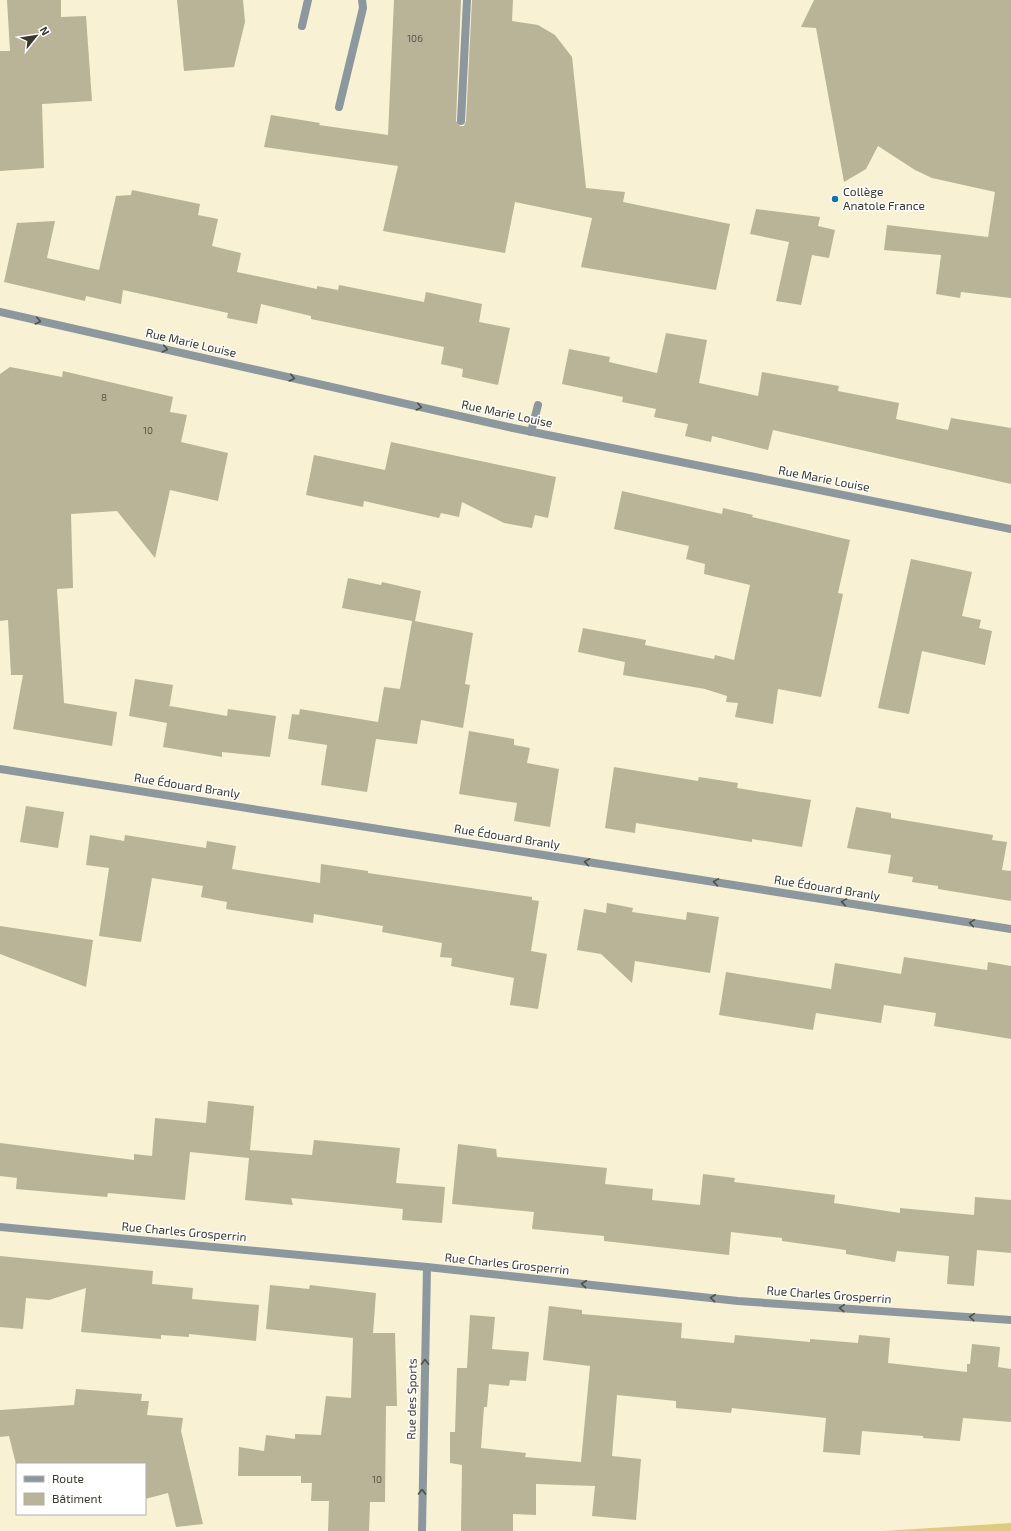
<svg xmlns="http://www.w3.org/2000/svg" width="1011" height="1531" font-family="'Exo 2',sans-serif">
<rect width="100%" height="100%" fill="#f8f1d4"/>
<path fill="#dfcb7d" d="M 1011,1523 L 1011,1531 L 883,1531 Z"/>
<path fill="#b9b398" d="M 7,0 L 61,0 L 61,17 L 86,16 L 92,101 L 42,104 L 44,168 L 0,171 L 0,51 L 10,51 Z
M 177,0 L 243,0 L 245,22 L 234,67 L 184,71 Z
M 394,0 L 461,0 L 456,121 L 460,126 L 464,126 L 466,121 L 472,0 L 513,0 L 512,21 L 538,25 L 555,35 L 572,57 L 586,188 L 625,192 L 623,202 L 730,224 L 716,290 L 581,267 L 592,218 L 515,202 L 505,253 L 383,231 L 398,166 L 264,147 L 271,115 L 320,123 L 319,125 L 388,135 Z
M 814,0 L 1011,0 L 1011,298 L 961,292 L 960,298 L 936,294 L 941,255 L 884,250 L 887,225 L 988,237 L 995,192 L 932,178 L 915,170 L 878,146 L 866,169 L 844,182 L 816,28 L 801,27 Z
M 132,190 L 200,204 L 198,215 L 218,219 L 212,246 L 241,253 L 237,272 L 317,289 L 317,286 L 338,290 L 339,285 L 424,302 L 426,292 L 482,304 L 479,322 L 510,328 L 498,385 L 462,377 L 463,369 L 441,364 L 444,347 L 311,319 L 311,316 L 261,304 L 257,324 L 227,318 L 228,313 L 123,290 L 121,304 L 86,296 L 85,301 L 4,282 L 17,223 L 55,221 L 47,258 L 99,270 L 116,196 L 131,195 Z
M 756,209 L 820,217 L 818,226 L 835,230 L 829,258 L 812,255 L 801,305 L 776,301 L 789,242 L 750,234 Z
M 666,333 L 707,340 L 699,383 L 758,396 L 762,372 L 839,386 L 838,391 L 899,403 L 896,419 L 948,430 L 951,418 L 1011,428 L 1011,484 L 773,430 L 768,450 L 712,436 L 711,442 L 685,436 L 688,424 L 654,417 L 656,409 L 622,402 L 623,397 L 562,384 L 569,349 L 610,357 L 609,362 L 657,373 Z
M 10,367 L 62,377 L 63,371 L 173,397 L 170,412 L 187,415 L 181,442 L 228,453 L 218,501 L 170,490 L 155,558 L 117,511 L 71,514 L 73,588 L 57,589 L 64,703 L 117,712 L 112,746 L 13,729 L 23,675 L 11,675 L 8,620 L 0,621 L 0,374 Z
M 391,442 L 556,477 L 548,518 L 535,515 L 532,528 L 504,523 L 462,502 L 459,517 L 441,513 L 439,518 L 364,501 L 363,507 L 306,495 L 314,455 L 385,470 Z
M 622,491 L 722,514 L 723,508 L 753,515 L 752,517 L 850,540 L 838,593 L 843,594 L 821,697 L 778,689 L 773,724 L 735,717 L 738,703 L 726,702 L 727,696 L 705,689 L 623,675 L 625,662 L 578,652 L 583,628 L 646,640 L 645,645 L 714,659 L 715,655 L 734,660 L 750,585 L 704,574 L 705,564 L 686,559 L 689,546 L 614,529 Z
M 911,559 L 972,572 L 962,616 L 981,620 L 979,628 L 992,631 L 985,665 L 922,651 L 909,714 L 878,708 Z
M 348,578 L 381,585 L 382,582 L 421,591 L 415,621 L 473,633 L 465,684 L 470,685 L 463,728 L 421,720 L 417,744 L 376,739 L 367,792 L 321,785 L 327,745 L 288,739 L 292,714 L 299,715 L 300,709 L 378,722 L 384,687 L 400,689 L 412,621 L 342,608 Z
M 135,679 L 173,685 L 169,709 L 170,706 L 227,716 L 228,709 L 276,716 L 270,757 L 222,752 L 222,757 L 163,747 L 167,723 L 129,716 Z
M 469,731 L 514,739 L 514,745 L 530,748 L 527,763 L 559,769 L 550,827 L 514,821 L 517,803 L 459,794 Z
M 614,767 L 698,781 L 699,777 L 738,783 L 737,788 L 811,800 L 802,847 L 752,839 L 752,842 L 636,823 L 635,833 L 605,828 Z
M 26,806 L 64,812 L 58,848 L 20,842 Z
M 856,807 L 891,813 L 891,818 L 993,835 L 992,840 L 1007,842 L 1002,870 L 1011,871 L 1011,901 L 938,889 L 938,886 L 912,882 L 913,877 L 888,873 L 891,855 L 847,848 Z
M 90,835 L 124,841 L 125,835 L 206,848 L 207,841 L 236,846 L 232,869 L 320,883 L 321,864 L 368,871 L 368,873 L 532,897 L 532,900 L 539,901 L 531,951 L 547,954 L 538,1009 L 510,1005 L 514,978 L 451,966 L 452,958 L 440,957 L 442,943 L 382,932 L 383,926 L 314,914 L 313,923 L 226,909 L 227,902 L 201,897 L 203,886 L 152,878 L 141,942 L 99,936 L 109,868 L 86,865 Z
M 607,903 L 633,908 L 632,912 L 686,920 L 687,912 L 719,917 L 710,973 L 635,961 L 632,983 L 601,954 L 577,950 L 584,909 L 606,913 Z
M 0,926 L 93,940 L 86,987 L 0,954 Z
M 904,957 L 987,970 L 988,962 L 1011,966 L 1011,1039 L 934,1026 L 936,1013 L 884,1005 L 881,1023 L 816,1013 L 813,1030 L 719,1015 L 726,972 L 831,989 L 835,963 L 901,974 Z
M 208,1101 L 254,1106 L 250,1150 L 312,1155 L 314,1140 L 400,1148 L 396,1183 L 445,1187 L 442,1223 L 402,1220 L 403,1209 L 291,1198 L 293,1205 L 245,1200 L 249,1158 L 190,1152 L 185,1200 L 108,1193 L 107,1197 L 16,1189 L 17,1178 L 0,1176 L 0,1143 L 134,1160 L 134,1154 L 152,1156 L 155,1118 L 206,1123 Z
M 458,1144 L 496,1149 L 497,1157 L 607,1168 L 605,1184 L 653,1189 L 652,1200 L 700,1205 L 703,1174 L 735,1178 L 734,1182 L 835,1195 L 834,1203 L 900,1213 L 900,1208 L 974,1215 L 975,1197 L 1011,1200 L 1011,1253 L 977,1250 L 974,1286 L 947,1284 L 949,1256 L 897,1251 L 895,1262 L 846,1254 L 846,1250 L 782,1241 L 782,1238 L 731,1232 L 729,1255 L 604,1241 L 604,1236 L 532,1229 L 534,1212 L 452,1204 Z
M 0,1256 L 153,1271 L 152,1284 L 193,1288 L 192,1299 L 259,1305 L 256,1341 L 189,1334 L 189,1337 L 161,1335 L 161,1339 L 81,1332 L 86,1288 L 49,1300 L 26,1298 L 23,1329 L 0,1327 Z
M 270,1285 L 309,1289 L 310,1285 L 376,1293 L 373,1333 L 395,1333 L 397,1406 L 386,1406 L 385,1502 L 370,1502 L 369,1531 L 328,1531 L 329,1501 L 311,1501 L 312,1483 L 301,1483 L 301,1476 L 238,1476 L 239,1447 L 264,1451 L 266,1435 L 295,1439 L 295,1434 L 321,1435 L 326,1396 L 351,1398 L 353,1338 L 266,1329 Z
M 549,1306 L 582,1310 L 582,1314 L 682,1323 L 681,1338 L 734,1343 L 735,1335 L 810,1342 L 810,1339 L 858,1343 L 859,1335 L 890,1338 L 888,1363 L 967,1372 L 967,1364 L 970,1364 L 972,1344 L 1000,1347 L 998,1367 L 1011,1369 L 1011,1422 L 963,1418 L 960,1441 L 923,1438 L 923,1436 L 862,1431 L 860,1455 L 823,1452 L 826,1418 L 732,1408 L 731,1413 L 676,1408 L 676,1401 L 617,1395 L 612,1456 L 641,1459 L 636,1520 L 592,1516 L 595,1486 L 536,1484 L 536,1515 L 513,1514 L 513,1531 L 461,1531 L 462,1465 L 450,1463 L 450,1432 L 455,1432 L 457,1368 L 467,1368 L 470,1315 L 495,1317 L 492,1349 L 529,1352 L 526,1381 L 510,1380 L 509,1386 L 489,1384 L 487,1407 L 484,1407 L 481,1448 L 526,1453 L 525,1457 L 581,1462 L 590,1366 L 543,1360 Z
M 76,1389 L 142,1394 L 141,1401 L 149,1401 L 147,1415 L 183,1418 L 181,1431 L 203,1524 L 176,1527 L 168,1493 L 145,1499 L 145,1464 L 16,1464 L 9,1436 L 0,1437 L 0,1410 L 74,1405 Z"/>
<g fill="none" stroke-linecap="round" stroke-linejoin="round">
<path stroke="#8c979e" stroke-width="8" d="M 302,26 L 308,0
M 339,107 L 363,8 L 362,0
M 461,121 L 467,0
M 531,432 L 538,405"/>
<path stroke="#8c979e" stroke-width="8" d="M 0,312 L 513,428 L 1011,529
M 0,769 L 1011,929
M 0,1227 L 427,1267 L 738,1301 L 1011,1320
M 422,1531 L 427,1267"/>
</g>
<defs><path id="oneway-chevron" d="M-2-3.5L2.5 0L-2 3.5" fill="none" stroke-width="1.6" stroke-linecap="round" stroke-linejoin="round"/></defs>
<g stroke="#4e5049">
<use href="#oneway-chevron" transform="translate(38 321) rotate(13)"/>
<use href="#oneway-chevron" transform="translate(165 349) rotate(13)"/>
<use href="#oneway-chevron" transform="translate(292 378) rotate(13)"/>
<use href="#oneway-chevron" transform="translate(419 407) rotate(13)"/>
<use href="#oneway-chevron" transform="translate(587 862) rotate(-171)"/>
<use href="#oneway-chevron" transform="translate(716 882) rotate(-171)"/>
<use href="#oneway-chevron" transform="translate(844 902) rotate(-171)"/>
<use href="#oneway-chevron" transform="translate(972 923) rotate(-171)"/>
<use href="#oneway-chevron" transform="translate(584 1284) rotate(-174)"/>
<use href="#oneway-chevron" transform="translate(713 1298) rotate(-174)"/>
<use href="#oneway-chevron" transform="translate(842 1308) rotate(-176)"/>
<use href="#oneway-chevron" transform="translate(972 1317) rotate(-175)"/>
<use href="#oneway-chevron" transform="translate(425 1362) rotate(-89)"/>
<use href="#oneway-chevron" transform="translate(422 1492) rotate(-89)"/>
</g>
<circle fill="#1873a1" stroke="#fff" stroke-width="1.5" cx="835" cy="199" r="4"/>
<g text-anchor="middle" stroke-width="3" stroke-linejoin="round" paint-order="stroke">
<g font-size="10" fill="#5a5748">
<text x="415" y="42">106</text>
<text x="104" y="401">8</text>
<text x="148" y="434">10</text>
<text x="377" y="1483">10</text>
</g>
<g font-size="12" fill="#3a382d" stroke="#fff" text-anchor="start">
<text x="843" y="196">Collège<tspan x="843" dy="14">Anatole France</tspan></text>
</g>
<g font-size="12" fill="#3a382d" stroke="#fff">
<text transform="translate(191 343) rotate(13)" y="4">Rue Marie Louise</text>
<text transform="translate(507 414) rotate(12)" y="4">Rue Marie Louise</text>
<text transform="translate(824 479) rotate(11)" y="4">Rue Marie Louise</text>
<text transform="translate(187 786) rotate(9)" y="4">Rue Édouard Branly</text>
<text transform="translate(507 837) rotate(9)" y="4">Rue Édouard Branly</text>
<text transform="translate(827 888) rotate(9)" y="4">Rue Édouard Branly</text>
<text transform="translate(184 1232) rotate(5)" y="4">Rue Charles Grosperrin</text>
<text transform="translate(507 1264) rotate(6)" y="4">Rue Charles Grosperrin</text>
<text transform="translate(829 1295) rotate(4)" y="4">Rue Charles Grosperrin</text>
<text transform="translate(412 1399) rotate(-89)" y="4">Rue des Sports</text>
</g>
</g>
<rect x="16" y="1463" width="130" height="52" fill="#ffffff" stroke="#b0afab"/>
<rect x="24" y="1476" width="20" height="6" fill="#8c979e" stroke="#b0afab"/>
<text x="52" y="1483" font-size="12" fill="#3a382d">Route</text>
<rect x="24" y="1493" width="20" height="12" fill="#b9b398" stroke="#b0afab"/>
<text x="52" y="1503" font-size="12" fill="#3a382d">Bâtiment</text>
<g transform="translate(36 36) rotate(60)" stroke="#ffffff" stroke-width="3" paint-order="stroke">
<path d="M0-3L7 15L0 10L-7 15Z" fill="#3a382d"/>
<text y="-6" font-size="11" font-weight="bold" text-anchor="middle" fill="#3a382d">N</text>
</g>
</svg>
